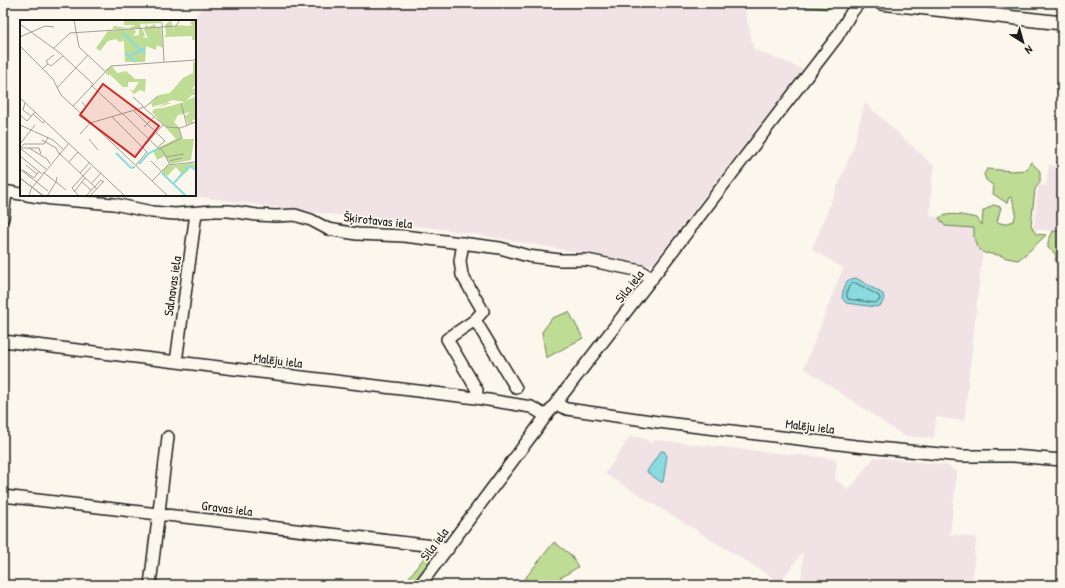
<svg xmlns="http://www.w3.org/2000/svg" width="1065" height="588" font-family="'Patrick Hand',sans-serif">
<rect width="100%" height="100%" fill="#fbf7ec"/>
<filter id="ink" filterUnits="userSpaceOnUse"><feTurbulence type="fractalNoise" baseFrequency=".025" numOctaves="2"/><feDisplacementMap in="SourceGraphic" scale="8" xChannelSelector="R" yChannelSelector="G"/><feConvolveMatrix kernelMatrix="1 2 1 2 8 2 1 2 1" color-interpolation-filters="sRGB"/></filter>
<g filter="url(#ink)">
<path fill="#f1e2e6" d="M 205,3 L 716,3 L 744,6 L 754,50 L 803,69 L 653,263 L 650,265 L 463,232 L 185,195 L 195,195 L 195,21 L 192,21 Z
M 865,103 L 935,167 L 932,177 L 930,216 L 970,221 L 984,240 L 964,421 L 936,417 L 934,438 L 904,436 L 804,368 L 843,268 L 812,249 L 854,146 L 858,127 Z
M 1049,165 L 1062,167 L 1062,232 L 1034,229 L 1038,185 L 1046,186 Z
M 630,436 L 643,438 L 651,443 L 654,440 L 837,459 L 835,479 L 849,490 L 874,457 L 947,465 L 957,472 L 950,534 L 976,538 L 972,585 L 801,585 L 803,552 L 780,582 L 605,474 Z"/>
<path fill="#bfdc94" stroke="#6e7c58" d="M 780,3 L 820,3 L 827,4 L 830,6 L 828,9 L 780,4 Z
M 1031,162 L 1040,171 L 1040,182 L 1035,189 L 1031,226 L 1036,234 L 1046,235 L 1027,253 L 1018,260 L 1007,258 L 999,255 L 984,253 L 977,247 L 974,238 L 974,228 L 945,226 L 939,218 C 950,211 965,216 977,218 L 982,225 L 983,211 L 993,205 L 1001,207 L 997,222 L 1004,224 L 1014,221 L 1016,212 L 1012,198 L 1009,197 L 1007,203 L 993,194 L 994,186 L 986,180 L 984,174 L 987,169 L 1012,171 L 1026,170 Z
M 1053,231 L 1062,232 L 1062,257 L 1061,259 L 1055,261 L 1056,256 L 1054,252 L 1048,248 L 1048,242 Z
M 569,312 L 583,338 L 546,358 L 542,332 L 552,318 Z
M 554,542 L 571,555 L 578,567 L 549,585 L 520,585 Z
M 430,550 L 438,552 L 414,585 L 403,585 Z"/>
<path fill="#89dbe0" stroke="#5d8f92" d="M 856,278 L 883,294 L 884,299 L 881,305 L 876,307 L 846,303 L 842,298 L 843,291 L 847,281 L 851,279 Z
M 661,451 L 664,451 L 667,456 L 663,482 L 661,482 L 648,473 L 647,471 Z"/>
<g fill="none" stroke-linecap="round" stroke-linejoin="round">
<path stroke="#48686a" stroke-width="1" d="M 852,283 L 856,283 L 879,296 L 880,299 L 879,301 L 875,303 L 848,299 C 845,294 848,286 852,283 Z"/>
<g stroke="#1c1c1c" stroke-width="14">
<path id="minor" d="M 3,191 L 21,194
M 27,195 L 52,199 L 114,204 L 152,212 L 175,214 L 213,211 L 229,211 L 257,215 L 276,216 L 295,215 L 311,220 L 328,229 L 357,234 L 404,236 L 469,244 L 500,248 L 528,256 L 560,260 L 587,260 L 641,271 L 652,279
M 3,218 L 6,192
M 463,243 L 460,261 L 462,275 L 483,311 L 475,320 L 447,339 L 477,390 L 476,398
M 475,320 L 516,388
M 3,341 L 476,398 L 531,407 L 546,416
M 176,362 L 196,213
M 557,402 L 562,407 L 567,409 L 658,422 L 856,446 L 962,456 L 1013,456 L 1062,460
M 3,496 L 442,547 L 448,549
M 150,585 L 168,437
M 420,585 L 546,416 L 837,37 L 851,13 L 859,3"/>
</g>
<g stroke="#1c1c1c" stroke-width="16">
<path id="tertiary" d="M 881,3 L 1062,23"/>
</g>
<use href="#minor" stroke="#fbf7ec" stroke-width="11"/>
<use href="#tertiary" stroke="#fbf7ec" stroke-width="13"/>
</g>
</g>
<g text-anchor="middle" stroke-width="3.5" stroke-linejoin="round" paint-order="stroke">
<g font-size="13" fill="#1c1c1c" stroke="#fbf7ec">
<text transform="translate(378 220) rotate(6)" y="5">Šķirotavas iela</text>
<text transform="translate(172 286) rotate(-82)" y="5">Salnavas iela</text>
<text transform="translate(629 286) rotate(-52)" y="5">Sila iela</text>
<text transform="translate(278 360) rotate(7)" y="5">Malēju iela</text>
<text transform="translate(810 426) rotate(7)" y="5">Malēju iela</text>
<text transform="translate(227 508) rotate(7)" y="5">Gravas iela</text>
<text transform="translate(434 544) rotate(-53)" y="5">Sila iela</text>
</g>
</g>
<g transform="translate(20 20)">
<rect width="176" height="176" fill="#fbf7ec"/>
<path d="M 104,0 L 142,0 L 142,3 L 120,4 L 121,8 L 92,9 L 94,6 L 108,8 L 116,5 L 104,5 ZM 151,0 L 153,8 L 156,5 L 169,6 L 172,5 L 170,2 L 176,0 L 176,20 L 172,20 L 172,16 L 144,17 L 146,14 L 145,5 ZM 126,4 L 128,7 L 135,4 L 136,7 L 141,7 L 143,28 L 137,25 L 136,30 L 126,26 L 125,42 L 105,42 L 104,21 L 99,22 L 96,19 L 88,21 L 80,31 L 76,28 L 88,11 L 114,9 L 116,12 L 113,16 L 119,15 L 119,9 L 122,8 L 125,16 L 122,17 L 128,18 L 124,10 ZM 173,42 L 176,42 L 176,68 L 174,66 L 172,69 L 176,68 L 176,75 L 172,75 L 166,81 L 176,76 L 176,101 L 172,99 L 173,103 L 168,104 L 165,96 L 171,92 L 158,95 L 154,102 L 159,107 L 162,119 L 174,119 L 171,140 L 151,144 L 145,136 L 137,140 L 133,130 L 156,119 L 132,92 L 134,89 L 143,88 L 165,82 L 152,80 L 146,83 L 151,83 L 137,88 L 146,83 L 132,87 L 132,84 L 129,85 L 139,75 L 150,73 L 163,58 L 173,53 ZM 92,46 L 97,53 L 106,51 L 115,59 L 126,59 L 125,72 L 120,70 L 114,74 L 109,69 L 113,71 L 119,62 L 108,62 L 108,67 L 103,67 L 85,50 ZM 172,143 L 176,145 L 175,148 L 170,146 L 169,150 L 154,163 L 161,153 L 156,147 L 147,156 L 141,152 L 147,146 Z" fill="#bfdc94"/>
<path fill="none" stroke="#89dbe0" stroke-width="2" d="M 103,13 L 125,34M 105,33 L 116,42M 109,36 L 125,28M 96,133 L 111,148 L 115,147M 119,144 L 129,133 L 138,129M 142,153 L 165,175M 162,154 L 169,146 L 176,150M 154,163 L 162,154"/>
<path fill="none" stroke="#a29f99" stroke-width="1" d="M 54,0 L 59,27 L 89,55M 142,3 L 144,42M 0,4 L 40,33 L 73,64M 0,17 L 25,6 L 34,7M 0,26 L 33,59 L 41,75 L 53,86 L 91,46 L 176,40M 34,28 L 50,13 L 156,6 L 160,0M 28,44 L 26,41 L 34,35M 22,49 L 28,44 L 31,46 L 43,36M 71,65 L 102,94M 37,68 L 68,35M 113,77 L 123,86M 0,78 L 105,176M 5,83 L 3,90 L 11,96M 161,83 L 167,106M 53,86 L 148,176M 122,86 L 146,107 L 160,108 L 176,102M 114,91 L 145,121 L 138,127M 60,93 L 66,87 L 62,82M 13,94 L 23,103 L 25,101M 103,94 L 139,129 L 162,118 L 159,108M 0,95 L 7,101 L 15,92M 92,97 L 127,132 L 116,145M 0,105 L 33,120 L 43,129M 124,107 L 134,97M 60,114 L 70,103 L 125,87 L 138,76M 69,119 L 78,130M 22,120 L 36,128 L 39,134M 0,124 L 15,105M 123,127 L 143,105M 0,128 L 26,149M 0,128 L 4,124 L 24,124 L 28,118M 1,128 L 19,128 L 21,134M 9,128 L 27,139 L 30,144M 141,128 L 150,145M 39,133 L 77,169M 0,136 L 22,154M 146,137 L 164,134M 131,141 L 142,152M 149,141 L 162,138M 49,142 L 58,132M 6,145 L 17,154M 0,149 L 28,171M 3,150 L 14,158 L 19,151M 23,152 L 36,162 L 37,157M 60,153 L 70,142M 0,158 L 24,176M 0,158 L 23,176M 132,161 L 148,145 L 176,142M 62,162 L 71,170M 71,164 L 81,153M 54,172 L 65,158M 9,176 L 11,169 L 49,123M 27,176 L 36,162 L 46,170M 59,176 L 52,168 L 71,147M 66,176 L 81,160 L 83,162M 70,176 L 84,161"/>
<path fill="#d62828" fill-opacity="0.15" stroke="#d62828" stroke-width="2" d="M 83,64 L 139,106 L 115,137 L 60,95 Z"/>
<rect width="176" height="176" fill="none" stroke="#1c1c1c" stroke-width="2"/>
</g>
<rect width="1065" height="588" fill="none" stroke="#fbf7ec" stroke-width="16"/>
<rect x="8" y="8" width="1049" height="572" fill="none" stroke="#1c1c1c" stroke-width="1.5" filter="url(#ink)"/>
<g transform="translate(1023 42) rotate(143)" stroke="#fbf7ec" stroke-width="3" paint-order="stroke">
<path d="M0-3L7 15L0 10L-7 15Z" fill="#1c1c1c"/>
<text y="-6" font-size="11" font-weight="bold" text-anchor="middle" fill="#1c1c1c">N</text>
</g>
</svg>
